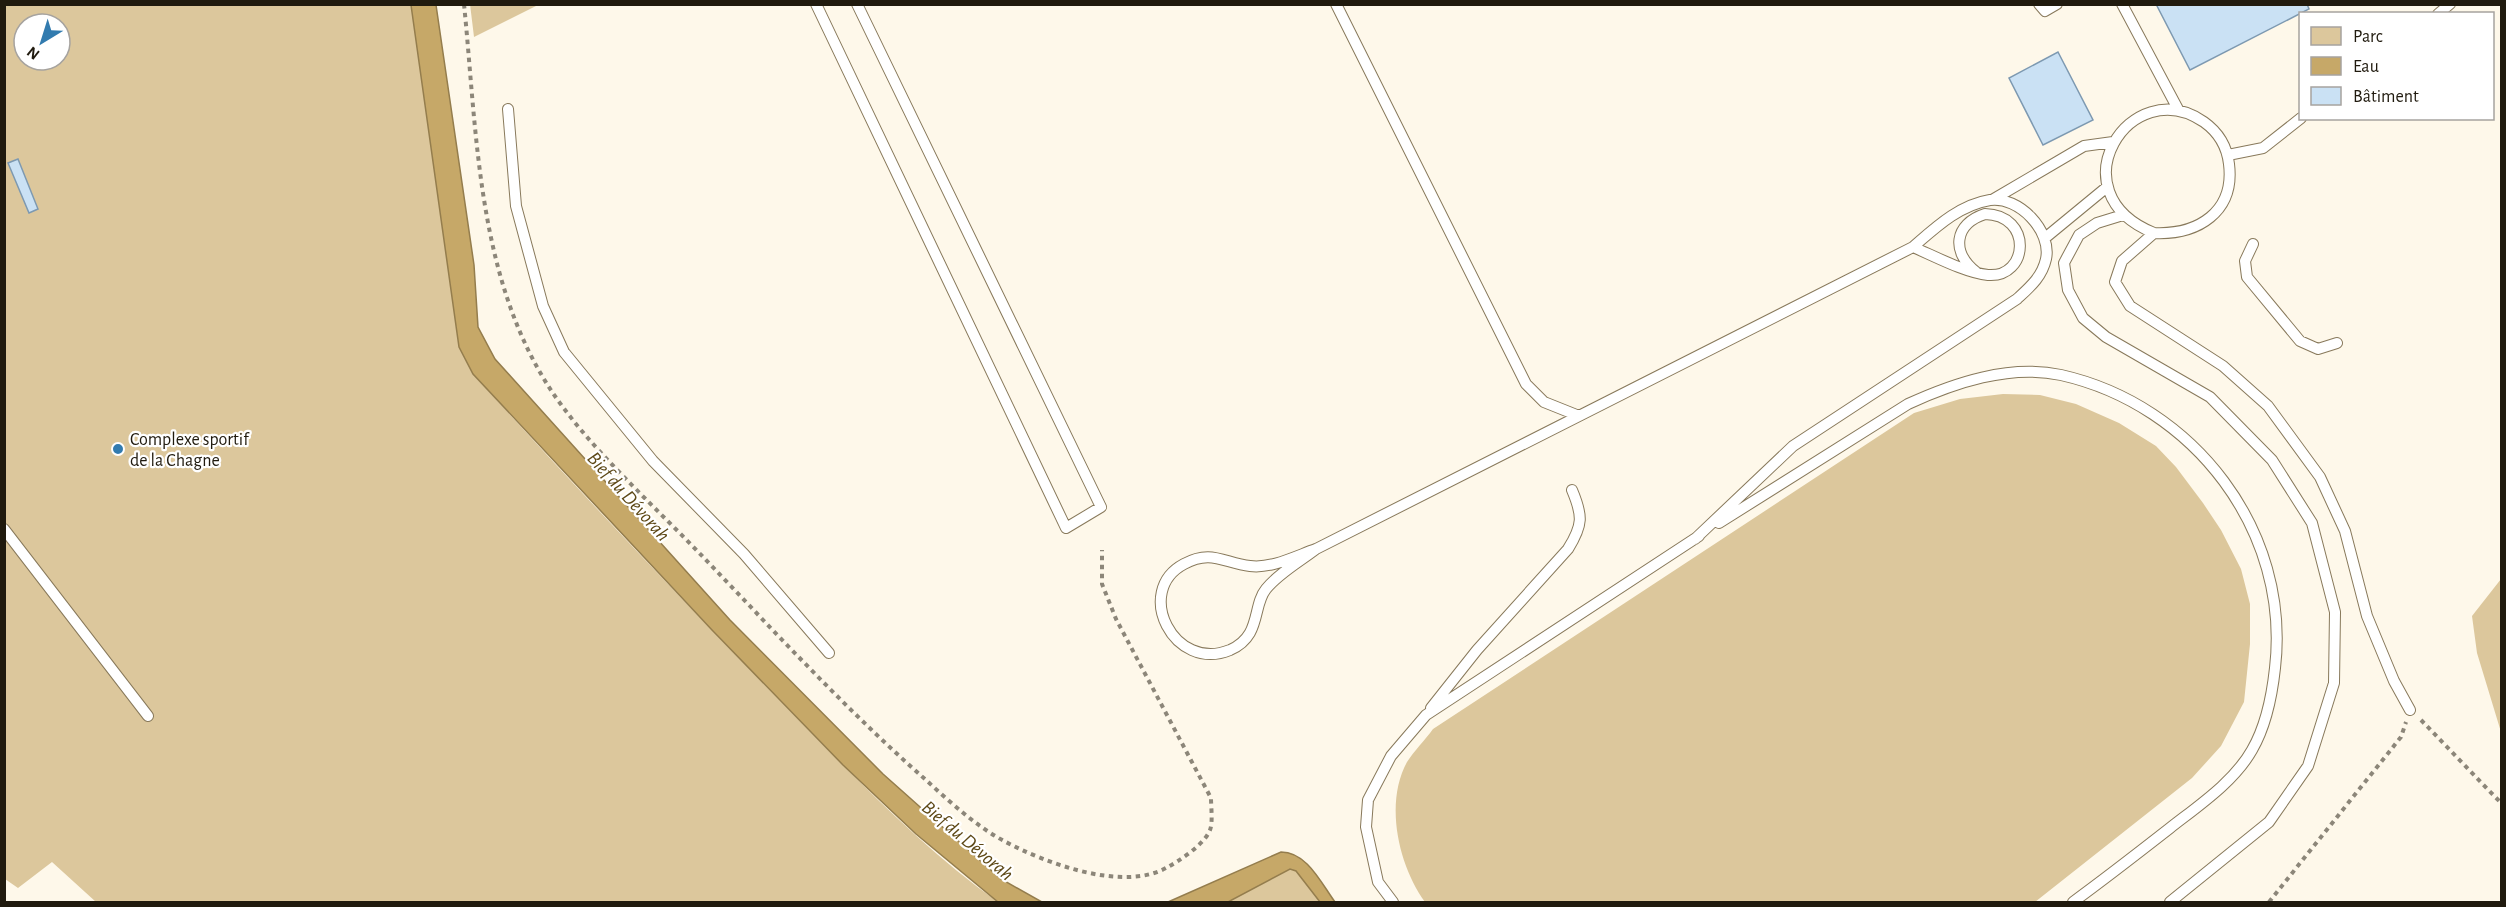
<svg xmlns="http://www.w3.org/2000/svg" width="2506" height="907" font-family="'Alegreya Sans',sans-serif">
<rect width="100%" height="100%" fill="#fef8ea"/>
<path fill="#dcc79c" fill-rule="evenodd" d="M 411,4 L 459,347 L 473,374 C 572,483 672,590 775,695 C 845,767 916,844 998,902 L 96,902 L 52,862 L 18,888 L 5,879 L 5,5 ZM 24,24 L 60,24 L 60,60 L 24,60 Z
M 470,4 L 538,4 L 538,5 L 474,37 Z
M 2003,394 L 2040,395 L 2076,404 L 2119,423 L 2156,446 L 2176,467 L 2203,503 L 2221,530 L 2241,569 L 2250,604 L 2250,644 L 2244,702 L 2221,746 L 2192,778 L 2035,902 L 1425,902 C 1399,866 1384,804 1407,762 C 1414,751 1425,740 1433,729 L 1914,413 L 1960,399 Z
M 2501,579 L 2501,732 L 2477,653 L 2472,616 Z
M 1290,869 L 1296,871 L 1320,902 L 1228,902 Z"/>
<path fill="#c6a868" stroke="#947d4d" stroke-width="1.5" d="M 411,5 L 436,5 L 474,265 L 478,327 L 495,359 L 730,620 L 883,774 L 1001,879 L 1042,902 L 998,902 L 916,834 L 843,765 L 712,630 L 473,374 L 459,347 Z
M 1281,852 C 1307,852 1321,883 1335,902 L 1320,902 L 1296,871 L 1290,869 L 1228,902 L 1168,902 Z"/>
<path fill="#cae1f4" stroke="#7d99b1" stroke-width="1.5" d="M 2156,4 L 2307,4 L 2309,9 L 2190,70 Z
M 2058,52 L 2093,120 L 2043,145 L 2009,78 Z
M 18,159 L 38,209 L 29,213 L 8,163 Z"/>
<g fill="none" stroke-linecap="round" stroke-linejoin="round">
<g stroke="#88795b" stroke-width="12">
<path id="lane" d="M 816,4 L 1066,528 L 1101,507 L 857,4
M 1336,4 L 1526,384 L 1544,402 L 1579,416
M 2039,4 L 2045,11 L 2057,4
M 2122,4 L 2179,111
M 2438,14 L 2450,4
M 508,109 L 516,206 L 543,306 L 564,352 L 653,461 L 744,554 L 829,653
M 2228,155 L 2263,148 L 2301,118
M 1992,200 L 2084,146 L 2113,142
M 2123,215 L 2097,223 L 2079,235 L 2064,263 L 2068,290 L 2083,318 L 2106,337 L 2210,397 L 2272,460 L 2312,523 L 2335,612 L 2334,683 L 2308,766 L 2269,822 L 2170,902
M 2154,233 C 2054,193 2130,71 2204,122 C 2218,132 2227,147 2229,164 C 2235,212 2198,235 2154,233 L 2122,261 L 2115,282 L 2130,306 L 2223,366 L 2268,406 L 2320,477 L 2345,531 L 2367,616 L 2394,681 L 2410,710
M 2045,238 L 2107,187
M 2253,244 L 2245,261 L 2247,277 L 2300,341 L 2318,349 L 2337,343
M 1913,247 C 1934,256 1966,273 1988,275 C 2029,278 2033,215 1985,214 C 1954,224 1951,252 1976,272
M 1719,523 L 1908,404 C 1954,383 2009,364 2061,375 C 2194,405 2291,531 2275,668 C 2272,696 2266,726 2252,750 C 2234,782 2198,806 2170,828 C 2138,853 2106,878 2073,902
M 4,529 L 148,716
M 1316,549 C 1299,562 1279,573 1266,589 C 1252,606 1262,636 1230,650 C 1174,673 1133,591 1184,564 C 1211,549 1224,563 1250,566 C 1271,569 1296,556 1316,549 L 1913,247 C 1935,228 1959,205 1990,200 C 2019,196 2052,231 2046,259 C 2042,277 2030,287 2017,299 L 1793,446 L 1695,539
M 1431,708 L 1477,650 L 1568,549 C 1583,525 1583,516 1572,490
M 1393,902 L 1378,882 L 1366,827 L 1368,800 L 1391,756 L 1426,715 L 1699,536"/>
</g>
<path stroke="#8c8679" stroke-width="4" stroke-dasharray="4.5 4.5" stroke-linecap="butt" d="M 464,4 C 477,133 477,272 547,384 C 586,446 654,505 705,559 C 774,631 842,705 917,772 C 944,796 972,824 1004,841 C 1045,863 1122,892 1166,868 C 1179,861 1204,845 1210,830 C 1213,822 1211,807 1211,798 L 1116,619 L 1102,584 L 1102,550
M 2421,720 L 2502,804
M 2269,902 L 2401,737 L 2406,722"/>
<use href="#lane" stroke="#fff" stroke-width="10"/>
</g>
<circle fill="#327baf" stroke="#fff" stroke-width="2" cx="118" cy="449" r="6"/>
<g text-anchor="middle" stroke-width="4.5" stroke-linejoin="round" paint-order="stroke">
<g font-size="18" fill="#201a0e" stroke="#fff" text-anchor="start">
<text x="130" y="445">Complexe sportif<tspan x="130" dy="21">de la Chagne</tspan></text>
</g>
<g font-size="20" font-style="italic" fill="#5d4816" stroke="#fff">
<text transform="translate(629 496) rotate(48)" y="7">Bief du Dévorah</text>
<text transform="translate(968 840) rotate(40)" y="7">Bief du Dévorah</text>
</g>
</g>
<rect width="2506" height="907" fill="none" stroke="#201a0e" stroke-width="12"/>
<rect x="2299" y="12" width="195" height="108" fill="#ffffff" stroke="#a6a39f" stroke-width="1.5"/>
<rect x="2311" y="27" width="30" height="18" fill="#dcc79c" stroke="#a6a39f" stroke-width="1.5"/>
<text x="2353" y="42" font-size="18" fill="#201a0e">Parc</text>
<rect x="2311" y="57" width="30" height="18" fill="#c6a868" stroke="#a6a39f" stroke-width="1.5"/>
<text x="2353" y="72" font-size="18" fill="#201a0e">Eau</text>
<rect x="2311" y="87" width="30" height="18" fill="#cae1f4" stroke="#a6a39f" stroke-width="1.5"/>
<text x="2353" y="102" font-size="18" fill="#201a0e">Bâtiment</text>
<g transform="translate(42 42) rotate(218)"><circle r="28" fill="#ffffff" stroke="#a6a39f" stroke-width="1.5"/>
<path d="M0-4.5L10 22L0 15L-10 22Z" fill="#327baf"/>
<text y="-9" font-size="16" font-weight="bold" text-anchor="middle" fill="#201a0e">N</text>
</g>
</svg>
